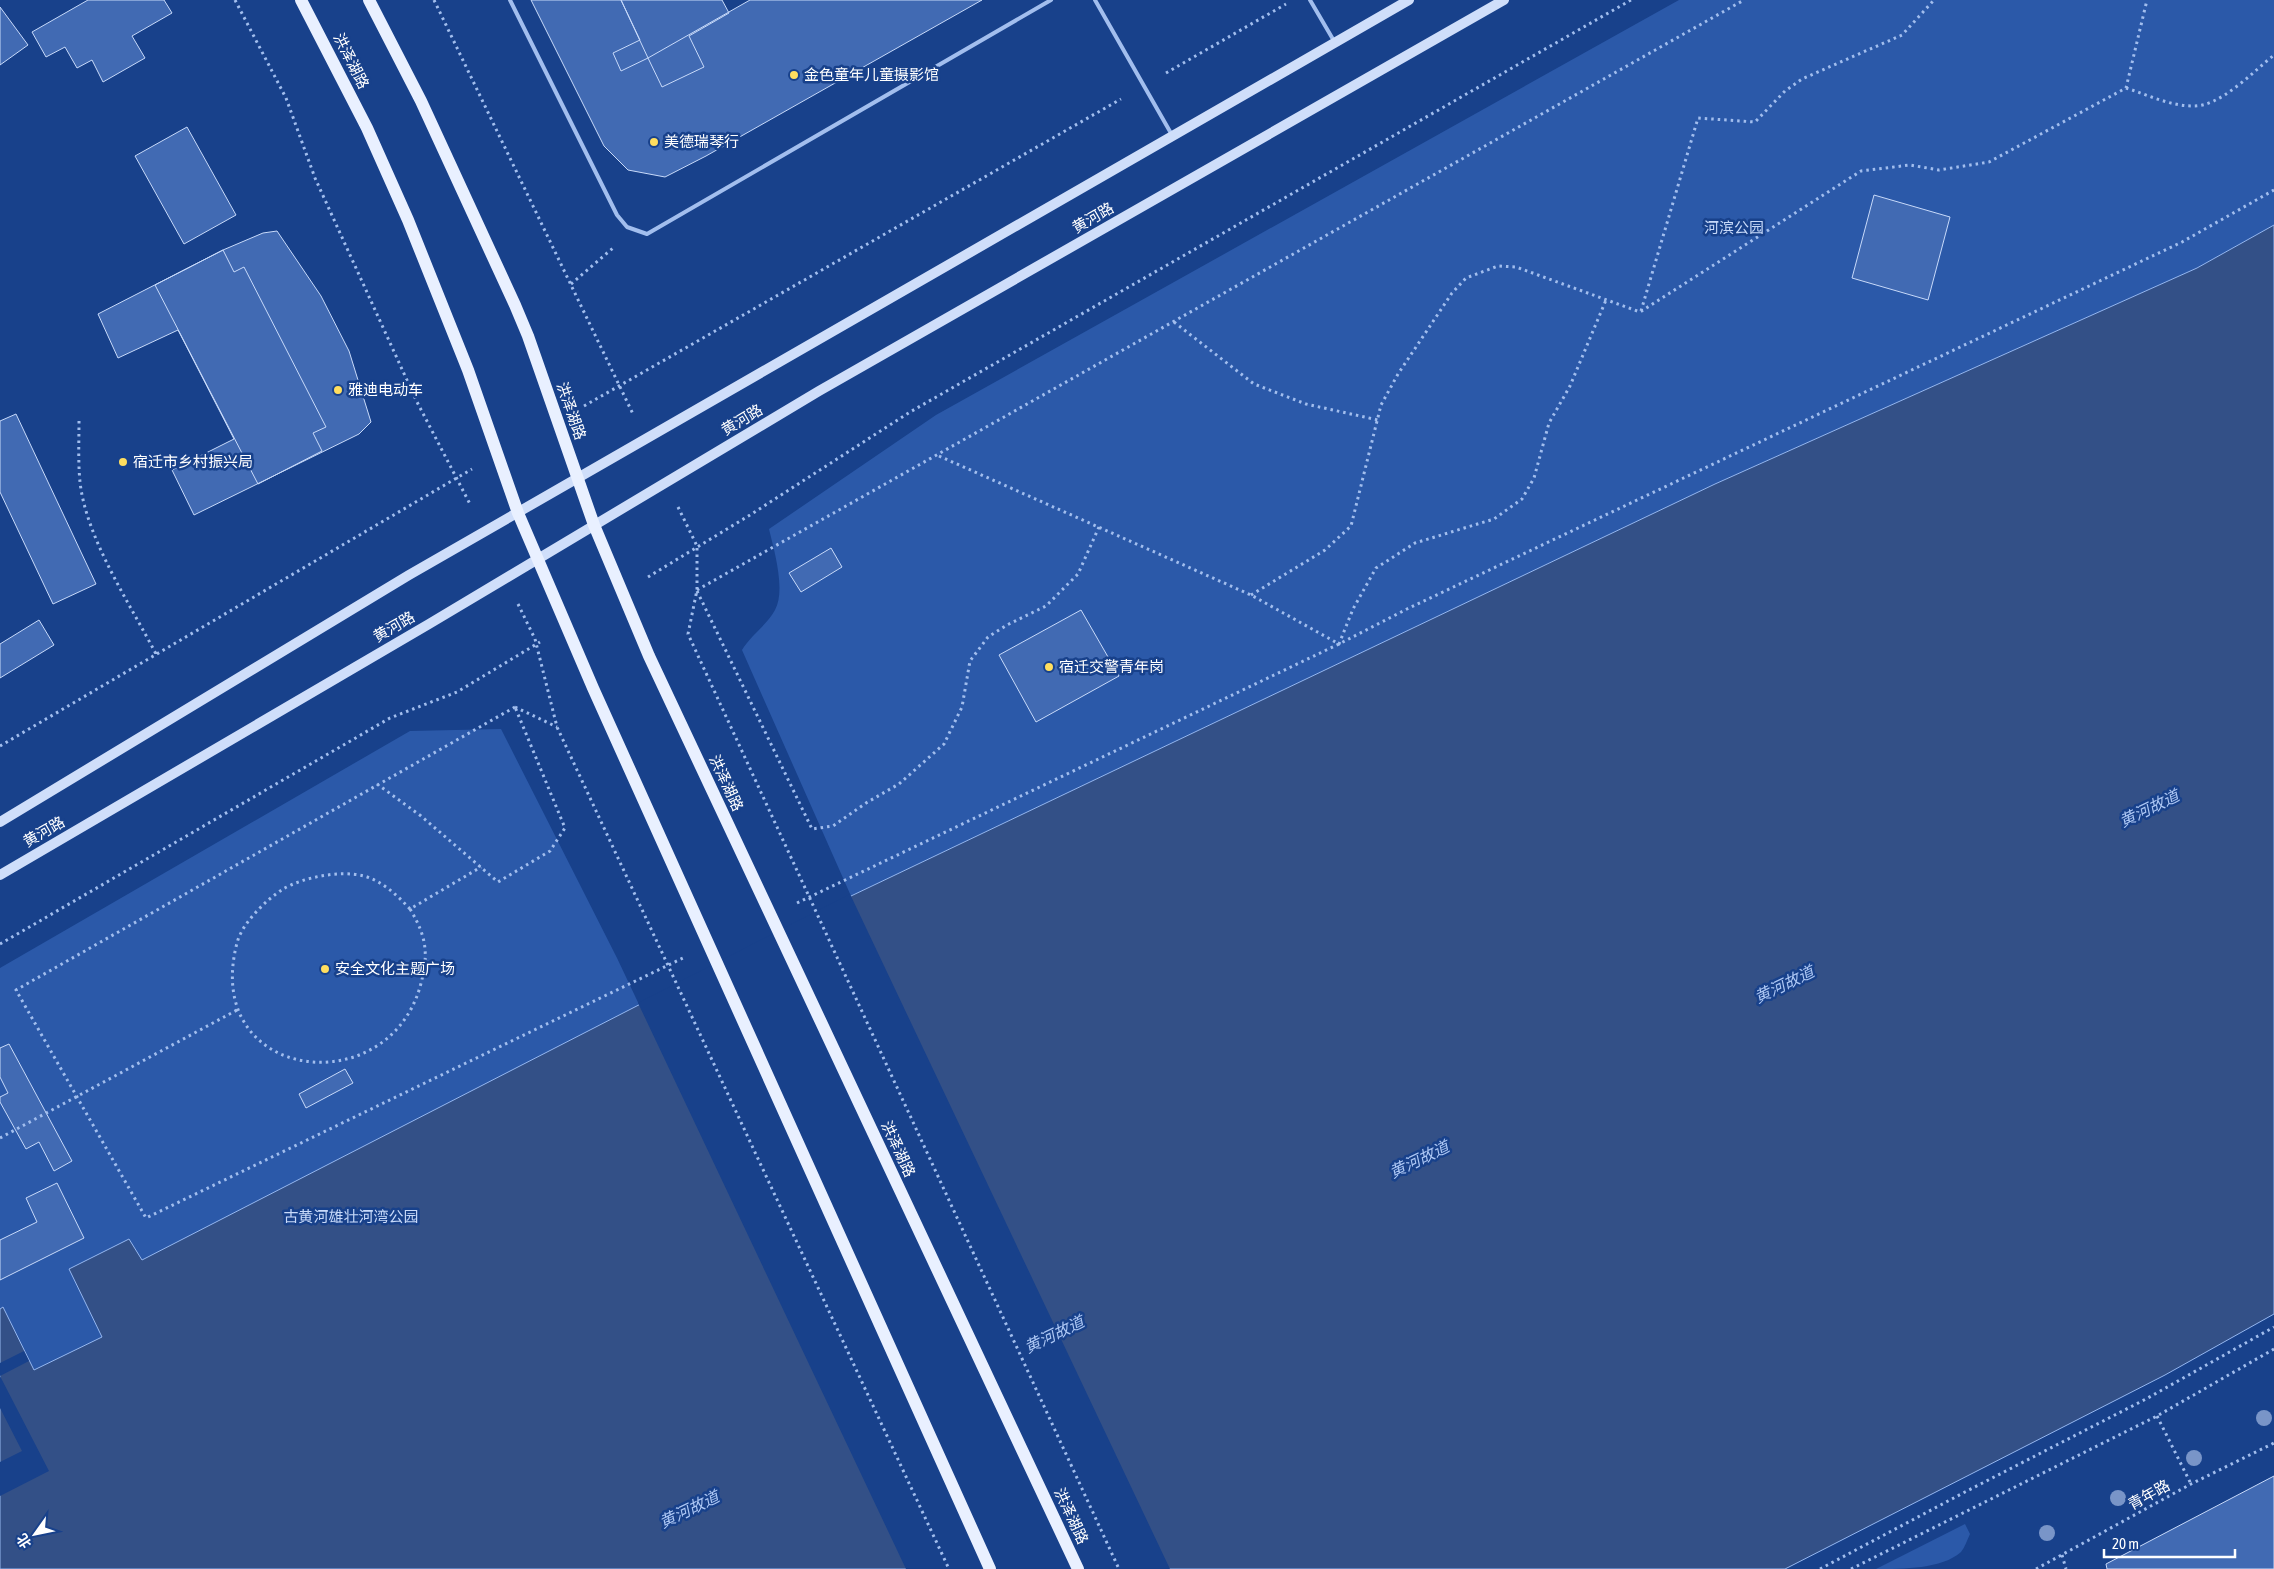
<svg xmlns="http://www.w3.org/2000/svg" width="2274" height="1569" font-family="'Asap Condensed','Noto Sans SC',sans-serif">
<rect width="100%" height="100%" fill="#18418b"/>
<path fill="#2b59a9" d="M 1679,0 L 2274,0 L 2274,225 L 2197,268 L 1715,484 L 851,896 L 742,650 C 751,635 767,625 775,610 C 786,590 774,550 769,529 L 936,415 Z
M 501,729 L 617,958 L 906,1569 L 0,1569 L 0,968 L 410,731 Z
M 1965,1524 L 1970,1534 C 1967,1540 1965,1547 1961,1552 C 1942,1569 1903,1569 1876,1569 Z"/>
<path fill="#335087" stroke="#95b7f0" d="M 2274,225 L 2274,1314 L 2165,1375 L 1785,1569 L 0,1569 L 0,1309 L 3,1307 L 34,1370 L 102,1337 L 69,1269 L 129,1239 L 142,1260 L 851,896 L 1715,484 L 2197,268 Z"/>
<path fill="#18418b" d="M 850,894 L 1170,1569 L 906,1569 L 638,1003 Z
M 24,1351 L 29,1361 L 0,1376 L 49,1471 L 0,1496 L 0,1462 L 22,1451 L 0,1408 L 0,1363 Z"/>
<path fill="#416ab3" stroke="#c8dafa" d="M 88,0 L 164,0 L 172,13 L 132,36 L 145,58 L 103,82 L 92,60 L 77,68 L 65,47 L 46,57 L 32,32 Z
M 531,0 L 621,0 L 648,58 L 750,0 L 982,0 L 706,156 L 665,177 L 628,170 L 604,146 Z
M 621,0 L 722,0 L 729,13 L 689,36 L 704,67 L 662,87 L 648,58 L 621,71 L 613,53 L 640,40 Z
M 0,7 L 28,45 L 0,65 Z
M 187,127 L 236,215 L 184,244 L 135,156 Z
M 1874,195 L 1950,217 L 1928,300 L 1852,278 Z
M 277,231 L 321,296 L 349,351 L 371,422 L 359,434 L 194,515 L 172,470 L 234,439 L 178,330 L 118,358 L 98,314 L 223,250 L 263,233 Z
M 223,250 L 234,272 L 244,267 L 326,427 L 313,433 L 322,451 L 258,484 L 155,285 Z
M 16,414 L 96,584 L 53,604 L 0,492 L 0,421 Z
M 831,548 L 842,567 L 801,592 L 789,573 Z
M 1081,610 L 1119,676 L 1036,722 L 999,655 Z
M 39,620 L 54,645 L 0,678 L 0,644 Z
M 9,1044 L 72,1161 L 54,1171 L 39,1142 L 26,1149 L 0,1102 L 0,1097 L 8,1093 L 0,1077 L 0,1048 Z
M 345,1069 L 353,1083 L 306,1108 L 299,1094 Z
M 57,1183 L 84,1238 L 0,1280 L 0,1240 L 37,1222 L 26,1198 Z
M 2274,1476 L 2274,1569 L 2107,1569 L 2106,1564 Z"/>
<g fill="none" stroke-linecap="round" stroke-linejoin="round">
<path stroke="#a2beee" stroke-width="3" stroke-dasharray="2.5 4" stroke-linecap="butt" d="M 235,0 L 286,98 L 315,178 L 416,400 L 471,506
M 434,0 L 633,414
M 1166,73 L 1286,4
M 2126,88 C 2148,95 2170,106 2193,106 C 2220,107 2254,71 2274,55
M 571,284 L 613,248
M 1641,311 L 1698,118 L 1755,122 L 1785,91 L 1802,79 L 1902,35 L 1934,0
M 1174,322 L 1254,384 L 1306,404 L 1378,420
M 584,406 L 1121,99
M 79,421 C 79,441 78,462 80,482 C 86,538 130,604 156,654
M 939,456 L 1251,595 L 1339,644 L 1353,609 L 1376,568 L 1415,543 L 1494,519 L 1522,499 L 1534,478 L 1549,423 L 1570,386 L 1606,300
M 678,507 L 697,546 L 697,590 L 688,634 L 1119,1569
M 648,577 L 750,515 L 910,412 L 1631,0
M 697,590 L 1744,0
M 697,591 L 812,829 L 833,826 L 866,803 L 899,784 L 944,744 L 962,707 L 970,661 L 988,637 L 1007,625 L 1046,606 L 1078,574 L 1099,527
M 1251,595 L 1325,550 L 1351,526 L 1381,405 L 1398,374 L 1452,293 L 1466,278 L 1498,266 L 1516,267 L 1640,312 L 1861,171 L 1910,165 L 1939,170 L 1989,162 L 2126,88 L 2147,0
M 518,604 L 535,639
M 535,639 L 557,727 L 949,1569
M 515,707 L 16,990 L 146,1218 L 683,958
M 515,707 L 557,727
M 0,746 L 472,469
M 377,784 L 421,816 L 498,882 L 550,851 L 565,828 L 515,707
M 797,903 L 1339,644 L 1407,609 L 2182,242 L 2274,190
M 410,909 C 427,937 429,955 420,987 C 386,1104 201,1081 237,943 C 242,923 266,900 283,889 C 304,877 340,870 364,876 C 382,881 397,895 410,909 L 481,867
M 0,944 L 390,718 L 457,692 L 540,642
M 0,1138 L 237,1010
M 2157,1416 L 2191,1484
M 2062,1555 L 2066,1569
M 1820,1569 L 1965,1492 L 2146,1399 L 2274,1327
M 1851,1569 L 2157,1416 L 2274,1349
M 2036,1569 L 2191,1484 L 2274,1443"/>
<path stroke="#a2beee" stroke-width="4" d="M 510,0 L 617,215 L 627,227 L 647,234 L 1051,0
M 1095,0 L 1172,135
M 1310,0 L 1334,41"/>
<path stroke="#cfdefa" stroke-width="10" d="M 0,822 L 409,575 L 1409,0
M 0,875 L 429,624 L 819,391 L 1504,0"/>
<path stroke="#e9f0ff" stroke-width="12" d="M 301,0 L 367,128 L 408,220 L 468,370 L 518,513 L 593,688 L 990,1569
M 369,0 L 421,101 L 515,305 L 528,336 L 594,525 L 649,656 L 1078,1569"/>
</g>
<g fill="#7995c8">
<circle cx="2264" cy="1418" r="8"/>
<circle cx="2194" cy="1458" r="8"/>
<circle cx="2118" cy="1498" r="8"/>
<circle cx="2047" cy="1533" r="8"/>
</g>
<g fill="#ffde5f" stroke="#18418b" stroke-width="2">
<circle cx="794" cy="75" r="5"/>
<circle cx="654" cy="142" r="5"/>
<circle cx="338" cy="390" r="5"/>
<circle cx="123" cy="462" r="5"/>
<circle cx="1049" cy="667" r="5"/>
<circle cx="325" cy="969" r="5"/>
</g>
<g text-anchor="middle" stroke-width="5" stroke-linejoin="round" paint-order="stroke">
<g font-size="15" fill="#fff" stroke="#18418b">
<text transform="translate(351 61) rotate(63)" y="5">洪泽湖路</text>
<text transform="translate(1093 218) rotate(-30)" y="5">黄河路</text>
<text transform="translate(571 411) rotate(71)" y="5">洪泽湖路</text>
<text transform="translate(742 420) rotate(-31)" y="5">黄河路</text>
<text transform="translate(394 627) rotate(-30)" y="5">黄河路</text>
<text transform="translate(726 783) rotate(65)" y="5">洪泽湖路</text>
<text transform="translate(44 832) rotate(-30)" y="5">黄河路</text>
<text transform="translate(898 1149) rotate(65)" y="5">洪泽湖路</text>
<text transform="translate(2149 1495) rotate(-29)" y="5">青年路</text>
<text transform="translate(1071 1516) rotate(65)" y="5">洪泽湖路</text>
</g>
<g font-size="15" fill="#fff" stroke="#18418b" text-anchor="start">
<text x="804" y="80">金色童年儿童摄影馆</text>
<text x="664" y="147">美德瑞琴行</text>
<text x="348" y="395">雅迪电动车</text>
<text x="133" y="467">宿迁市乡村振兴局</text>
<text x="1059" y="672">宿迁交警青年岗</text>
<text x="335" y="974">安全文化主题广场</text>
</g>
<g font-size="15" fill="#c8dafa" stroke="#18418b">
<text x="1734" y="233">河滨公园</text>
<text x="351" y="1222">古黄河雄壮河湾公园</text>
</g>
<g font-size="16" font-style="italic" fill="#aec8f5" stroke="#18418b">
<text transform="translate(2149 808) rotate(-26)" y="6">黄河故道</text>
<text transform="translate(1784 984) rotate(-26)" y="6">黄河故道</text>
<text transform="translate(1419 1159) rotate(-26)" y="6">黄河故道</text>
<text transform="translate(1054 1334) rotate(-26)" y="6">黄河故道</text>
<text transform="translate(689 1509) rotate(-26)" y="6">黄河故道</text>
</g>
</g>
<g transform="translate(35 1534) rotate(237)" stroke="#18418b" stroke-width="4" paint-order="stroke">
<path d="M0-4L9 19L0 12L-9 19Z" fill="#ffffff"/>
<text y="-8" font-size="14" font-weight="bold" text-anchor="middle" fill="#ffffff">北</text>
</g>
<path d="M2104 1549v8h131v-8" fill="none" stroke="#ffffff" stroke-width="2.5"/>
<text x="2112" y="1549" font-size="15" fill="#ffffff" stroke="#18418b" stroke-width="4" paint-order="stroke">20 m</text>
</svg>
